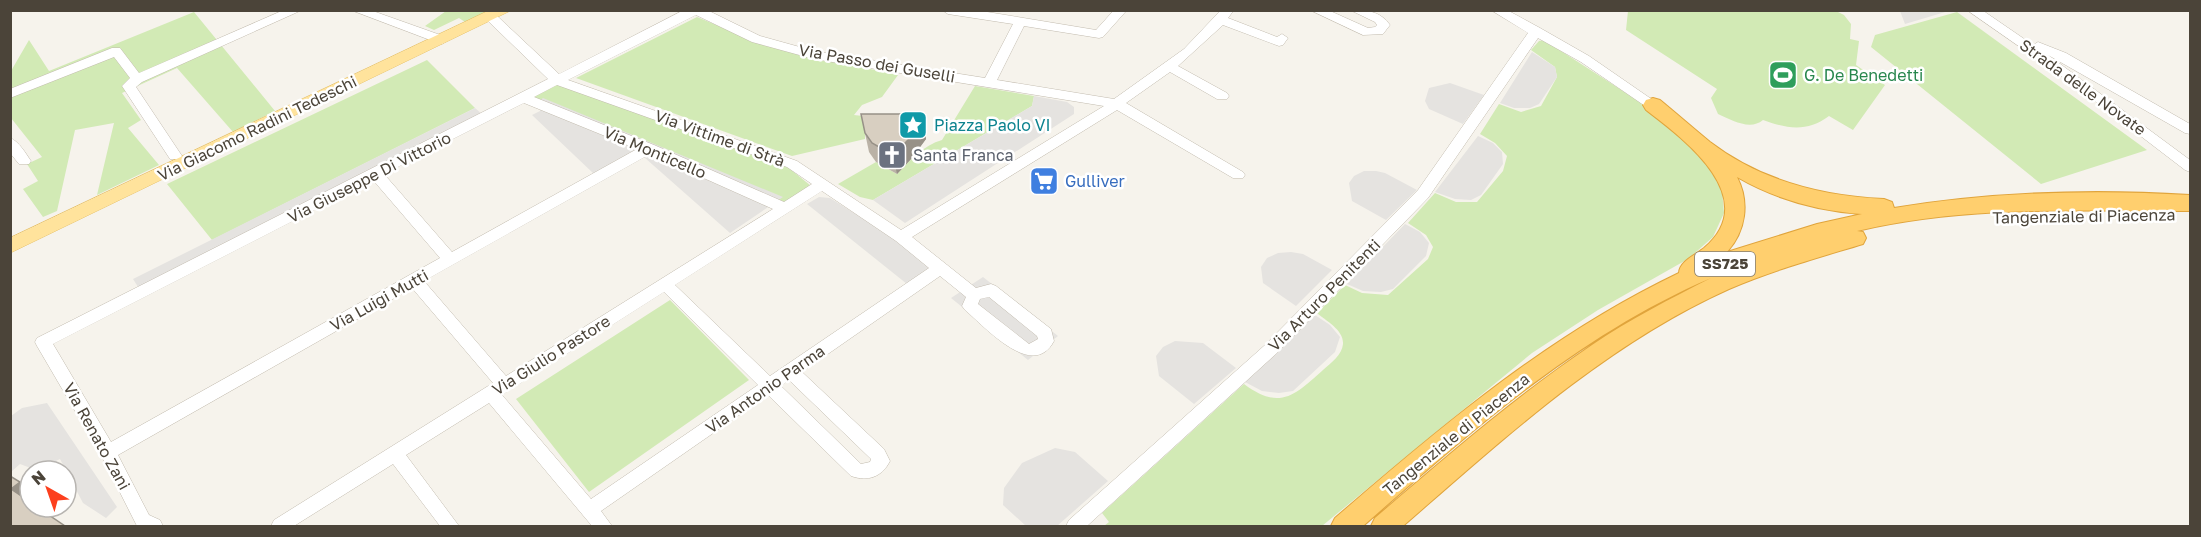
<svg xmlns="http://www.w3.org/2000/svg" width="2201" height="537" font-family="'Golos Text',sans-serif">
<rect width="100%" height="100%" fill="#f6f3ec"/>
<path fill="#d2eab5" d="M 446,11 L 489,11 L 465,22 L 459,18 L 434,30 L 425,26 Z
M 1628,11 L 1836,11 L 1844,15 L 1851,24 L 1850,39 L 1859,41 L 1856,65 L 1885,85 L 1853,130 L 1829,116 C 1808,132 1787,129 1763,120 C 1750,131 1732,120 1718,114 L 1711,98 L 1717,89 L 1626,30 Z
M 194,12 L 275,111 L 233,132 L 177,68 L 122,93 L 141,120 L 128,128 L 159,165 L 97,195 L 114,123 L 75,130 L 57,211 L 43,217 L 23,189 L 38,181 L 27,164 L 42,157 L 11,118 L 11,71 L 29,40 L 49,71 Z
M 1957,12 L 2147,150 L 2041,184 L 1871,47 L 1875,35 Z
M 697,17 L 753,40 L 810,56 L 898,75 L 882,97 L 862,105 L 854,115 L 880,118 L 865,133 L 865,139 L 792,156 L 576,78 Z
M 1544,40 L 1640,102 L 1703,157 L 1722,190 L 1724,213 L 1713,237 L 1688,259 L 1598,310 L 1532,353 L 1322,526 L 1104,526 L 1109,522 L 1102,513 L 1244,384 C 1280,411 1295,395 1323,370 C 1331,363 1342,355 1343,344 C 1344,330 1326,321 1317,313 L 1345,285 L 1362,293 L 1388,295 L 1428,259 L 1433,247 L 1426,235 L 1408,223 L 1435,193 L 1456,202 L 1477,202 L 1503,171 L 1507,156 L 1495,143 L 1480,134 L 1499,104 L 1521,112 L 1541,106 L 1557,77 L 1555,67 L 1531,50 L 1539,41 Z
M 427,60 L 475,108 L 212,240 L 167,184 Z
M 557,84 L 789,168 L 811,186 L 785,204 L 532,97 Z
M 975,86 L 1034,96 L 1032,106 L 873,200 L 860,197 L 838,184 L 876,162 L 897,174 C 910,160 924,145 942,140 Z
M 670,300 L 749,380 L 589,492 L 516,399 Z"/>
<path fill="#e5e3e0" d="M 1952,10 L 1905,24 L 1900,11 L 1900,10 Z
M 1532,52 L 1555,67 L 1557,77 L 1539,104 L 1530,108 L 1514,108 L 1500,103 Z
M 1450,83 L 1484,95 L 1463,124 L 1429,109 L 1425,101 L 1429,88 Z
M 1034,96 L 1067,102 L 1074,107 L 1074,114 L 905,223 L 873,200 L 1032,106 Z
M 543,98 L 783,197 L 730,233 L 636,150 L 594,174 L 532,115 L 540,111 L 540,100 Z
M 475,108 L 483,115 L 140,290 L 133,279 Z
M 1478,136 L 1493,143 L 1502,152 L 1503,164 L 1481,195 L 1471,200 L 1455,199 L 1435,192 Z
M 1364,171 L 1376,171 L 1385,173 L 1417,190 L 1386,220 L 1352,201 L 1349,183 L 1354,176 Z
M 819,197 L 830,198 L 891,236 L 930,264 L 929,269 L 907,284 L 807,204 Z
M 1405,224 L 1420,232 L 1429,243 L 1426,256 L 1393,289 L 1381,292 L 1363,291 L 1347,284 Z
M 1291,252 L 1303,254 L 1332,270 L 1296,306 L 1263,283 L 1261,267 L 1267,258 L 1278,253 Z
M 983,277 L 1058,336 L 1028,360 L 951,298 Z
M 1315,315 L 1330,325 L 1340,337 L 1335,352 L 1293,391 L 1279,393 L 1262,391 L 1245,382 Z
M 1175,341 L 1203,343 L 1236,368 L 1194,404 L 1159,376 L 1156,356 L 1163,347 Z
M 47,403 L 117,507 L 106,518 L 83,503 L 60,459 L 36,470 L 20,464 L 11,472 L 11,416 L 22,408 Z
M 1055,448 L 1075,452 L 1108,481 L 1057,526 L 1026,526 L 1003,505 L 1004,488 L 1022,463 Z"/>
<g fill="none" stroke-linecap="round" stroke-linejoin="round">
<g stroke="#c2bbae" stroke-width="1">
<path id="minor" d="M 284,10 L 302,10 L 142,82 L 136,87 L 182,156 L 180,159 L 170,159 L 124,89 L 122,86 L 130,78 L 114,57 L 10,98 L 10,89 L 112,48 L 120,48 L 139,73 Z
M 351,10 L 370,10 L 446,37 L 448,40 L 442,44 L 438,43 Z
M 684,10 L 707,10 L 760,36 L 814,51 L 985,78 L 1013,24 L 948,14 L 942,10 L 975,10 L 1096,30 L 1114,10 L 1127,10 L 1103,37 L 1099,38 L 1024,26 L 997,80 L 1114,99 L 1184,49 L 1221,10 L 1234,10 L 1228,18 L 1277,37 L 1282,34 L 1288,38 L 1283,45 L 1279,46 L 1223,25 L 1178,66 L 1227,93 L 1229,96 L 1227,99 L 1217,99 L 1170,72 L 1126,103 L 1243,172 L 1245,175 L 1243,178 L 1233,178 L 1117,110 L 912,237 L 976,288 L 991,284 L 996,286 L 1051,329 L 1054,341 C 1033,381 985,327 965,310 L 962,306 L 966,297 L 940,276 L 802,372 L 884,449 L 890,461 C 882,477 868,482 851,476 L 768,395 L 601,511 L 612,526 L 592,526 L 489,403 L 406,455 L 459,526 L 440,526 L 393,464 L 294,526 L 271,526 L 274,520 L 493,383 L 412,288 L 118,455 L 149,515 L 160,520 L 163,526 L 137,526 L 102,457 L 37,346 L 35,342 L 37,338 L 548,79 L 487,20 L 487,14 L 495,14 L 559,74 ZM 696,15 L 752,42 L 814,59 L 1104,106 L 901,230 L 797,161 L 568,80 ZM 557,85 L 787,167 L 812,184 L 784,202 L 654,145 L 534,97 ZM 524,103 L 637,149 L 452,252 L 384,174 ZM 650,154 L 773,209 L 506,376 L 424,281 ZM 373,180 L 440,258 L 111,442 L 53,344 ZM 822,191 L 896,241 L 929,268 L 770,376 L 675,285 ZM 664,292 L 758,385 L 591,499 L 502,395 ZM 989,297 L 1037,336 L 1038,339 L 1029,344 L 978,304 L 980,299 ZM 789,380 L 871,459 L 870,462 L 861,464 L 781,386 Z
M 1310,10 L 1328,10 L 1368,28 L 1375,27 L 1377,25 L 1375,22 L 1350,10 C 1367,10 1380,11 1390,25 L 1383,34 L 1363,35 Z
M 1491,10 L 1507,10 L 1540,28 L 1589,56 L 1660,105 L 1653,109 L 1648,108 L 1581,62 L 1538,38 L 1428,198 L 1277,353 L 1087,526 L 1066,526 L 1069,520 L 1265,345 L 1418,190 L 1528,33 Z
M 1967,10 L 1982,10 L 2033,45 L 2038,42 L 2066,53 L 2190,124 L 2190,134 L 2185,133 L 2048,55 L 2190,160 L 2190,172 L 2185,170 L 2070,82 Z
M 10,138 C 19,141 26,154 31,161 L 29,164 L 19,164 L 10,153 Z"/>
</g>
<g stroke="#e6c16a" stroke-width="1">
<path id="major" d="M 490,10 L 512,10 L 10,253 L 10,238 Z"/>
</g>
<g stroke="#e0a43c" stroke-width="2">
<path id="highway" d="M 1653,98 L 1660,100 C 1677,114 1693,128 1710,142 C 1761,181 1821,196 1884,199 L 1892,202 L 1894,208 C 1991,192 2092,189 2190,195 L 2190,211 C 2079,211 1967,205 1857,231 L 1863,232 L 1866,238 L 1863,244 C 1817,258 1773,270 1729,289 C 1606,344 1503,439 1403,526 L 1371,526 L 1375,518 C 1445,458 1515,397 1592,345 C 1630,319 1670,299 1711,278 C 1578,335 1470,432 1363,526 L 1331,526 L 1335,518 C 1443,425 1549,335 1679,273 C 1679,262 1695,255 1704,248 C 1763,198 1684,139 1646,110 L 1643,105 L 1646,100 ZM 1737,177 C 1775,199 1819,211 1862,214 L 1817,224 L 1727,252 C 1746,231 1750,202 1737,177 Z"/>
</g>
<use href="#minor" fill="#fff" fill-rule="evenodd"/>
<use href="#major" fill="#ffe39c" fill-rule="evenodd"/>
<use href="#highway" fill="#ffcf6e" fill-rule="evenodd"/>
</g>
<path fill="#bab2a6" d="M 861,114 L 924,120 L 926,139 L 912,158 L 897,174 L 876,162 L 869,152 Z"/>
<path fill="#979187" d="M 924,120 L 926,139 L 912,158 L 897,174 L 893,155 Z
M 20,482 L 30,490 L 30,500 L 28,502 L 11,489 Z"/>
<path fill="#d8cfc1" stroke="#979187" stroke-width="1.5" d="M 861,114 L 919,114 L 924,120 L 909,139 L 893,155 L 872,143 L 865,133 Z
M 10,476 L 20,482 L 11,489 L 30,502 L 30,507 L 37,507 L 65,526 L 10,526 Z"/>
<defs>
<g id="stadium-square" transform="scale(1.5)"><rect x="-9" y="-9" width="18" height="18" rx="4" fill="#2e9e5b" stroke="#fff"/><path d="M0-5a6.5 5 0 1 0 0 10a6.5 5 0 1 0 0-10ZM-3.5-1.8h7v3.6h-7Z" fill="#fff"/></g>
<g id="sight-square" transform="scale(1.5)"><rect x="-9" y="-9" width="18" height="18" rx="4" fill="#0f9aa8" stroke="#fff"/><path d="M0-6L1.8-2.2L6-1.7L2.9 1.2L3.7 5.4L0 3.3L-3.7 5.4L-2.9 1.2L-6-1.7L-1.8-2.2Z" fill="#fff"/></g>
<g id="church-square" transform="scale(1.5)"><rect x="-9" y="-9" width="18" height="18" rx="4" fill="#6b7280" stroke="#fff"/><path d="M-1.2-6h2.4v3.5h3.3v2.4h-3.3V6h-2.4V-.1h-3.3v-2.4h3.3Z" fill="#fff"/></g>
<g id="supermarket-square" transform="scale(1.5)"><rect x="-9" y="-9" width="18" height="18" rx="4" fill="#3f7fe0" stroke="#fff"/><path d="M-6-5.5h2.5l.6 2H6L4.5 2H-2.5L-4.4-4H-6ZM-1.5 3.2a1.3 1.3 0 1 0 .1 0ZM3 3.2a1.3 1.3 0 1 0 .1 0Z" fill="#fff"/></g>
</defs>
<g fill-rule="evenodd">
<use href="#stadium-square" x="1783" y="75"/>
<use href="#sight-square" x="913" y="125"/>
<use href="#church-square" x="892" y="155"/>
<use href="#supermarket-square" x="1044" y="181"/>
</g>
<g text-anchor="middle" stroke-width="5" stroke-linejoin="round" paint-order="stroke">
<rect fill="#fff" stroke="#817c74" stroke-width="1.5" x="1695" y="252" width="60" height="24" rx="4.5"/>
<g font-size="15" font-weight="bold" fill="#4b4439">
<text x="1725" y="269">SS725</text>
</g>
<g font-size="16" fill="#4b4439" stroke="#fff">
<text transform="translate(877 63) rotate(10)" y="6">Via Passo dei Guselli</text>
<text transform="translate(2083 87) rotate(36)" y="6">Strada delle Novate</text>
<text transform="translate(257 128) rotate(-26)" y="6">Via Giacomo Radini Tedeschi</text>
<text transform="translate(720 138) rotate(20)" y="6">Via Vittime di Strà</text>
<text transform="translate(655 152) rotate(23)" y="6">Via Monticello</text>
<text transform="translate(369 177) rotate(-27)" y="6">Via Giuseppe Di Vittorio</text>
<text transform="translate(2084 216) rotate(-1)" y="6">Tangenziale di Piacenza</text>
<text transform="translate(1324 295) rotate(-45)" y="6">Via Arturo Penitenti</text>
<text transform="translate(379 300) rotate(-29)" y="6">Via Luigi Mutti</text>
<text transform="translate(551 355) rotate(-32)" y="6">Via Giulio Pastore</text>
<text transform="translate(765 389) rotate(-35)" y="6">Via Antonio Parma</text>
<text transform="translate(1456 434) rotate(-39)" y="6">Tangenziale di Piacenza</text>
<text transform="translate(97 436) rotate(61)" y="6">Via Renato Zani</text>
</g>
<g font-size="16" fill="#27864d" stroke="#fff" text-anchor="start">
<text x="1804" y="81">G. De Benedetti</text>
</g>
<g font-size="16" fill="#0d838f" stroke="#fff" text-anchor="start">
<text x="934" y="131">Piazza Paolo VI</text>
</g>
<g font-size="16" fill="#5b616d" stroke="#fff" text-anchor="start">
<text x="913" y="161">Santa Franca</text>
</g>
<g font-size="16" fill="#366cbe" stroke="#fff" text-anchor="start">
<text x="1065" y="187">Gulliver</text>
</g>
</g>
<rect width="2201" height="537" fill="none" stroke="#4b4439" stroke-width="24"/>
<g transform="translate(48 489) rotate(320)"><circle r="28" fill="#ffffff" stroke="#b7b4b0" stroke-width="1.5"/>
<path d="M0-4.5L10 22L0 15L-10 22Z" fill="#fc3f1d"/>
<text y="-9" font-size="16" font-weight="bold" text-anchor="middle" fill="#4b4439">N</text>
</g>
</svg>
